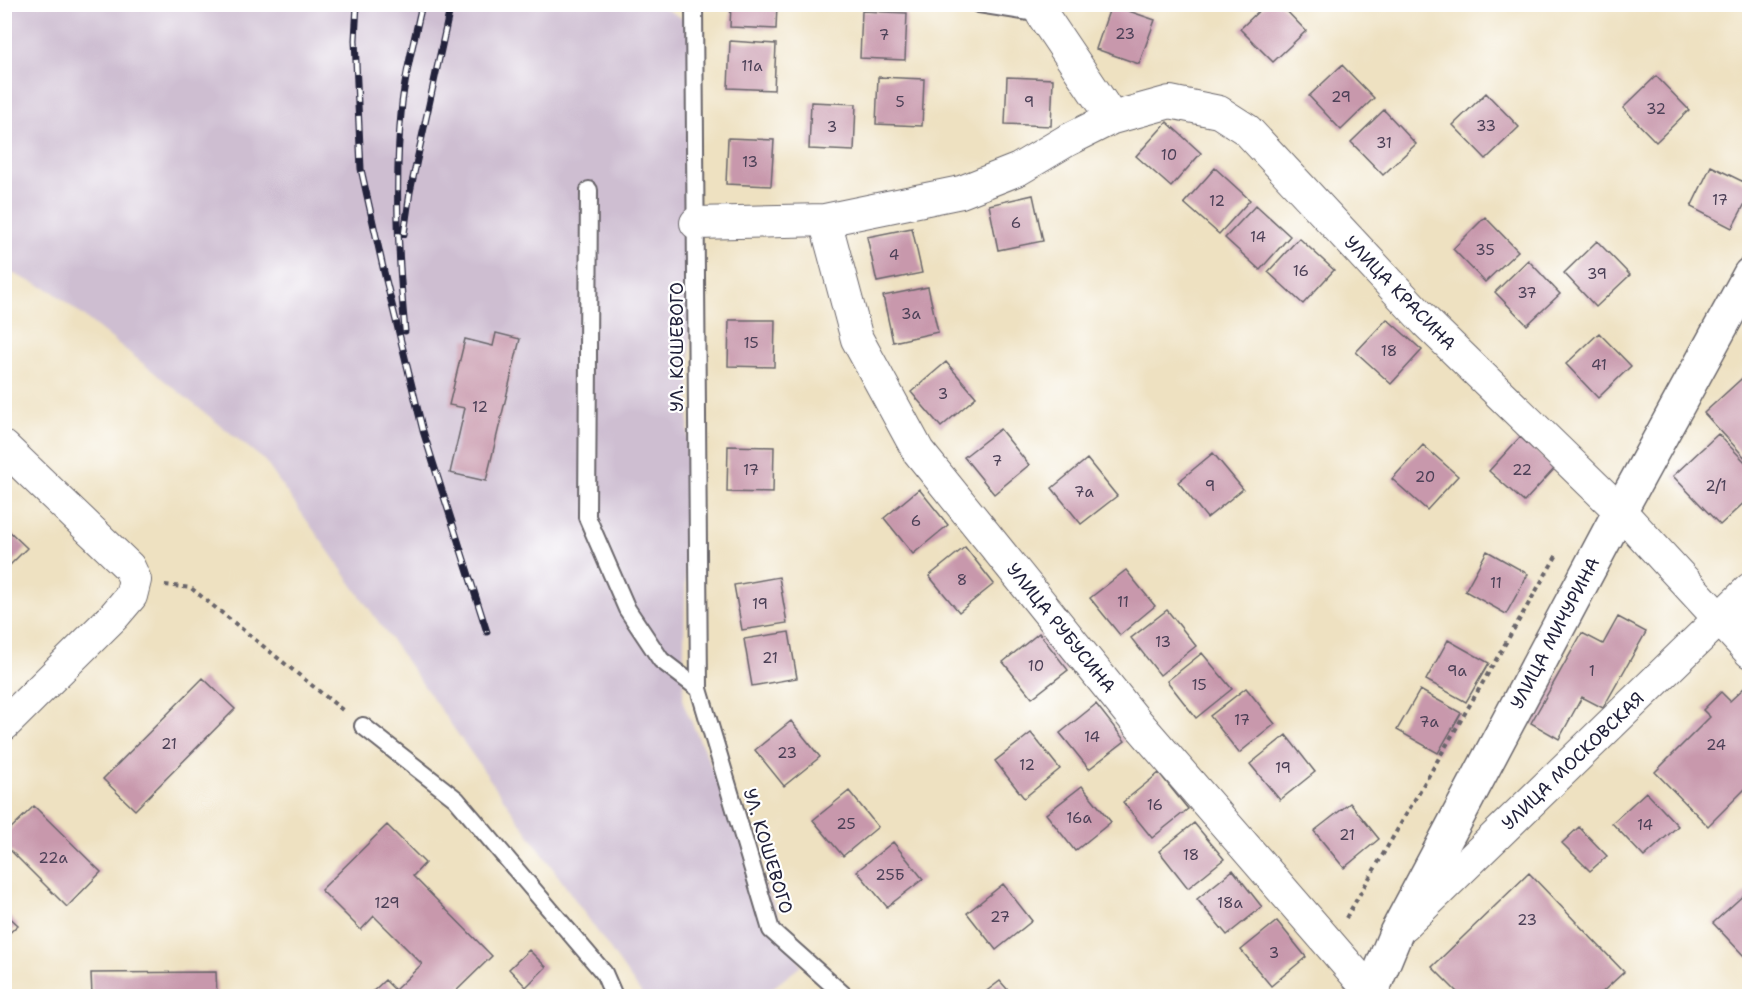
<svg xmlns="http://www.w3.org/2000/svg" width="1754" height="1001" font-family="'Shantell Sans',sans-serif">
<rect width="100%" height="100%" fill="#fff"/>
<filter id="ink" filterUnits="userSpaceOnUse"><feTurbulence type="fractalNoise" baseFrequency=".0167" numOctaves="2"/><feDisplacementMap in="SourceGraphic" scale="12" xChannelSelector="R" yChannelSelector="G"/><feConvolveMatrix kernelMatrix="1 2 1 2 8 2 1 2 1" color-interpolation-filters="sRGB"/></filter>
<filter id="wash" filterUnits="userSpaceOnUse"><feTurbulence type="fractalNoise" baseFrequency=".008" numOctaves="4" result="noise"/><feDisplacementMap in="SourceGraphic" scale="24" xChannelSelector="R" yChannelSelector="G"/><feGaussianBlur stdDeviation="1.35" result="paint"/><feColorMatrix in="noise" values="0 0 0 0 0 0 0 0 0 0 0 0 0 0 0 0 0 1.4 0 .05"/><feComposite in="paint" operator="in"/></filter>
<g filter="url(#wash)">
<rect width="100%" height="100%" fill="#eee1c1"/>
<path fill="#cebed1" d="M 657,4 L 696,26 L 683,703 L 801,966 L 762,996 L 643,996 L 264,460 L 52,291 L 5,270 L 5,5 Z"/>
<g id="blocks">
<path fill="#c898ac" d="M 731,4 L 777,4 L 776,29 L 730,27 Z
M 1266,4 L 1280,4 L 1306,31 L 1273,62 L 1240,29 Z
M 1111,5 L 1155,20 L 1139,64 L 1096,49 Z
M 862,11 L 907,13 L 905,60 L 860,58 Z
M 730,41 L 776,44 L 774,90 L 728,88 Z
M 1342,65 L 1374,98 L 1341,130 L 1309,96 Z
M 1656,76 L 1689,110 L 1656,142 L 1623,108 Z
M 878,77 L 924,79 L 922,126 L 876,124 Z
M 1007,77 L 1053,79 L 1051,126 L 1005,124 Z
M 1486,93 L 1519,127 L 1486,159 L 1453,125 Z
M 811,102 L 856,104 L 854,151 L 809,149 Z
M 1384,110 L 1416,144 L 1383,175 L 1351,142 Z
M 1167,122 L 1201,153 L 1171,187 L 1136,156 Z
M 728,138 L 774,140 L 771,186 L 726,184 Z
M 1711,166 L 1750,185 L 1750,194 L 1732,228 L 1691,207 Z
M 1215,168 L 1250,200 L 1219,234 L 1184,203 Z
M 1033,195 L 1043,241 L 998,250 L 989,205 Z
M 1256,205 L 1290,236 L 1260,270 L 1225,238 Z
M 1485,217 L 1518,251 L 1485,282 L 1453,249 Z
M 912,228 L 922,273 L 877,282 L 867,237 Z
M 1299,238 L 1334,270 L 1303,304 L 1268,272 Z
M 1597,241 L 1630,275 L 1596,307 L 1564,273 Z
M 1528,260 L 1560,294 L 1527,325 L 1495,292 Z
M 928,287 L 938,332 L 893,342 L 883,296 Z
M 1387,319 L 1422,350 L 1391,384 L 1356,352 Z
M 729,320 L 775,320 L 774,367 L 728,366 Z
M 496,333 L 520,339 L 486,481 L 450,473 L 465,408 L 449,405 L 465,339 L 493,346 Z
M 1599,333 L 1631,366 L 1598,398 L 1566,364 Z
M 946,362 L 976,397 L 941,427 L 911,392 Z
M 1750,371 L 1750,463 L 1704,413 Z
M 1000,429 L 1029,465 L 994,494 L 964,457 Z
M 1718,434 L 1750,467 L 1750,497 L 1720,525 L 1673,476 Z
M 1520,437 L 1555,468 L 1524,502 L 1489,471 Z
M 1423,445 L 1458,476 L 1427,510 L 1392,479 Z
M 728,446 L 774,447 L 773,493 L 727,492 Z
M 1213,453 L 1243,489 L 1207,518 L 1178,482 Z
M 1087,459 L 1117,496 L 1081,524 L 1052,488 Z
M 919,489 L 948,525 L 913,554 L 884,518 Z
M 4,526 L 27,548 L 4,571 Z
M 965,547 L 994,584 L 959,612 L 929,576 Z
M 1487,551 L 1528,574 L 1506,614 L 1465,591 Z
M 1126,570 L 1155,606 L 1120,635 L 1090,598 Z
M 779,577 L 787,623 L 742,630 L 734,585 Z
M 1167,610 L 1196,646 L 1160,675 L 1131,638 Z
M 1618,617 L 1646,632 L 1603,708 L 1582,697 L 1559,739 L 1531,723 L 1582,633 L 1603,644 Z
M 789,632 L 797,678 L 752,686 L 744,639 Z
M 1039,633 L 1068,670 L 1032,698 L 1003,662 Z
M 1448,640 L 1489,663 L 1466,702 L 1426,680 Z
M 1202,653 L 1232,689 L 1196,718 L 1167,681 Z
M 203,678 L 235,709 L 135,810 L 103,779 Z
M 1246,688 L 1275,724 L 1239,753 L 1210,716 Z
M 1744,688 L 1750,694 L 1750,784 L 1708,826 L 1655,772 L 1710,717 L 1703,710 L 1721,692 L 1730,701 Z
M 1420,690 L 1461,713 L 1438,753 L 1397,730 Z
M 1096,704 L 1125,741 L 1089,769 L 1060,733 Z
M 791,721 L 820,757 L 784,786 L 755,750 Z
M 1031,733 L 1060,769 L 1024,798 L 995,761 Z
M 1286,735 L 1315,772 L 1280,800 L 1250,764 Z
M 1159,773 L 1188,809 L 1152,838 L 1123,802 Z
M 1082,786 L 1111,822 L 1075,851 L 1046,814 Z
M 849,791 L 878,827 L 843,856 L 813,820 Z
M 1646,792 L 1678,826 L 1644,857 L 1612,823 Z
M 1350,803 L 1379,839 L 1344,868 L 1314,831 Z
M 34,806 L 101,872 L 67,907 L 4,844 L 4,835 Z
M 1194,823 L 1224,859 L 1188,888 L 1159,851 Z
M 387,825 L 425,863 L 413,876 L 492,956 L 451,996 L 368,996 L 385,980 L 395,990 L 422,964 L 374,916 L 361,930 L 321,890 Z
M 1579,827 L 1607,856 L 1590,871 L 1562,843 Z
M 893,842 L 923,879 L 887,907 L 857,871 Z
M 1233,870 L 1262,907 L 1227,935 L 1197,899 Z
M 1529,873 L 1624,972 L 1598,996 L 1461,996 L 1432,967 Z
M 1003,884 L 1032,921 L 996,950 L 967,913 Z
M 1747,892 L 1750,895 L 1750,953 L 1745,957 L 1713,923 Z
M 4,912 L 18,925 L 4,938 Z
M 1277,921 L 1306,957 L 1271,986 L 1241,950 Z
M 529,950 L 546,967 L 526,987 L 509,969 Z
M 216,972 L 217,996 L 92,996 L 91,973 Z
M 1000,981 L 1013,996 L 980,996 Z"/>
</g>
</g>
<g filter="url(#ink)">
<use href="#blocks" fill-opacity="0" stroke="#69656a" stroke-width="1.5"/>
<g fill="none" stroke-linecap="round" stroke-linejoin="round">
<g stroke="#69656a" stroke-width="20">
<path id="service" d="M 694,4 L 699,689 L 771,930 L 845,996
M 979,4 L 1042,14
M 589,190 L 587,517 L 627,609 L 661,660 L 699,689
M 363,726 L 456,799 L 604,973 L 614,996"/>
</g>
<g stroke="#69656a" stroke-width="34">
<path id="minor" d="M 1044,4 L 1042,14 L 1112,118 L 1170,102 L 1219,112 L 1247,130 L 1426,322 L 1620,511 L 1750,652
M 825,220 L 857,339 L 918,451 L 1135,720 L 1371,992
M 696,223 L 825,220 L 961,192 L 1019,169 L 1066,141 L 1112,118
M 4,447 L 129,567 L 135,580 L 131,596 L 114,616 L 4,725
M 1404,925 L 1750,589"/>
</g>
<g stroke="#69656a" stroke-width="36">
<path id="primary" d="M 1370,996 L 1396,933 L 1620,511 L 1750,274"/>
</g>
<path stroke="#69656a" stroke-width="4" stroke-dasharray="4.5 4.5" stroke-linecap="butt" d="M 165,585 L 191,588 L 345,712
M 1346,918 L 1558,553"/>
<use href="#service" stroke="#fff" stroke-width="16"/>
<use href="#minor" stroke="#fff" stroke-width="32"/>
<use href="#primary" stroke="#fff" stroke-width="33"/>
<g stroke="#22223b" stroke-width="7">
<path id="rail" d="M 357,4 L 355,40 L 361,169 L 384,272 L 423,431 L 487,632
M 404,234 L 410,192 L 451,4
M 405,331 C 398,255 394,180 402,103 C 406,70 415,37 422,4"/>
</g>
<use href="#rail" stroke="#fff" stroke-width="4.5" stroke-dasharray="14" stroke-linecap="butt"/>
</g>
</g>
<g text-anchor="middle" stroke-width="4.5" stroke-linejoin="round" paint-order="stroke">
<g font-size="15" fill="#4c4057">
<text x="1125" y="39">23</text>
<text x="884" y="40">7</text>
<text x="752" y="71">11а</text>
<text x="1341" y="102">29</text>
<text x="900" y="107">5</text>
<text x="1029" y="107">9</text>
<text x="1656" y="114">32</text>
<text x="1486" y="131">33</text>
<text x="832" y="132">3</text>
<text x="1384" y="148">31</text>
<text x="1169" y="160">10</text>
<text x="750" y="167">13</text>
<text x="1720" y="205">17</text>
<text x="1217" y="206">12</text>
<text x="1016" y="228">6</text>
<text x="1258" y="242">14</text>
<text x="1485" y="255">35</text>
<text x="894" y="260">4</text>
<text x="1301" y="276">16</text>
<text x="1597" y="279">39</text>
<text x="1527" y="298">37</text>
<text x="911" y="319">3а</text>
<text x="751" y="348">15</text>
<text x="1389" y="356">18</text>
<text x="1599" y="370">41</text>
<text x="943" y="399">3</text>
<text x="480" y="412">12</text>
<text x="997" y="466">7</text>
<text x="751" y="475">17</text>
<text x="1522" y="475">22</text>
<text x="1425" y="482">20</text>
<text x="1210" y="491">9</text>
<text x="1716" y="491">2/1</text>
<text x="1084" y="497">7а</text>
<text x="916" y="526">6</text>
<text x="962" y="585">8</text>
<text x="1496" y="588">11</text>
<text x="1123" y="607">11</text>
<text x="760" y="609">19</text>
<text x="1163" y="647">13</text>
<text x="770" y="663">21</text>
<text x="1036" y="671">10</text>
<text x="1457" y="676">9а</text>
<text x="1592" y="676">1</text>
<text x="1199" y="690">15</text>
<text x="1242" y="725">17</text>
<text x="1429" y="727">7а</text>
<text x="1092" y="742">14</text>
<text x="169" y="749">21</text>
<text x="1716" y="750">24</text>
<text x="787" y="758">23</text>
<text x="1027" y="770">12</text>
<text x="1283" y="773">19</text>
<text x="1155" y="810">16</text>
<text x="1079" y="823">16а</text>
<text x="846" y="829">25</text>
<text x="1645" y="830">14</text>
<text x="1347" y="840">21</text>
<text x="1191" y="860">18</text>
<text x="53" y="863">22а</text>
<text x="890" y="880">25Б</text>
<text x="387" y="908">129</text>
<text x="1230" y="908">18а</text>
<text x="1000" y="922">27</text>
<text x="1527" y="925">23</text>
<text x="1274" y="958">3</text>
</g>
<g font-size="18" fill="#22223b" stroke="#fff">
<text transform="translate(1400 293) rotate(46)" y="6">УЛИЦА КРАСИНА</text>
<text transform="translate(677 347) rotate(-90)" y="6">УЛ. КОШЕВОГО</text>
<text transform="translate(1061 628) rotate(51)" y="6">УЛИЦА РУБУСИНА</text>
<text transform="translate(1555 633) rotate(-62)" y="6">УЛИЦА МИЧУРИНА</text>
<text transform="translate(1573 761) rotate(-44)" y="6">УЛИЦА МОСКОВСКАЯ</text>
<text transform="translate(768 851) rotate(73)" y="6">УЛ. КОШЕВОГО</text>
</g>
</g>
<rect width="1754" height="1001" fill="none" stroke="#fff" stroke-width="24"/>
</svg>
